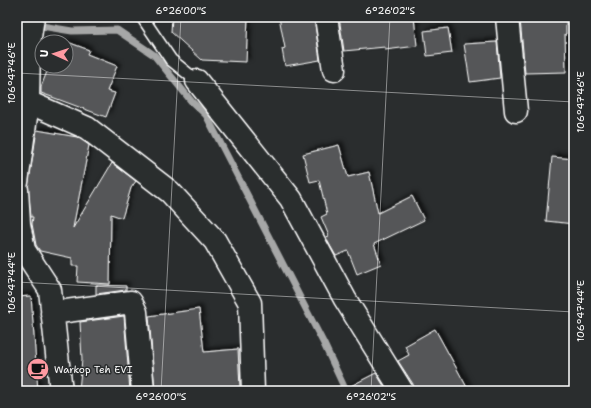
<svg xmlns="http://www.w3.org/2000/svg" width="591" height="408" font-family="'Shantell Sans',sans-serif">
<defs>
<filter id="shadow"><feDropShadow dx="3.5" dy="-3.5" stdDeviation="2" flood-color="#0009"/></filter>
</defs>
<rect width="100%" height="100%" fill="#2a2d2e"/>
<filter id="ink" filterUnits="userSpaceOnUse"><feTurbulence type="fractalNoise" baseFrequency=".025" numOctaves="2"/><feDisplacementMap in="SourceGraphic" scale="8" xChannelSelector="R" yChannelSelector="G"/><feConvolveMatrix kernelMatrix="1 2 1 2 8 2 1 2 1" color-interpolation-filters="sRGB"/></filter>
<g filter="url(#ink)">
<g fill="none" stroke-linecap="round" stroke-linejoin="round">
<path stroke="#a6a7a7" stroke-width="7" d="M 17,22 L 72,31 L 117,30 L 154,55 L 192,102 L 206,115 L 324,344 L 346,391"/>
</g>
<path fill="#555758" stroke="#fff" filter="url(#shadow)" d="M 172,17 L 248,17 L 246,62 L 202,60 L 171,32 Z
M 279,17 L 314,17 L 320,60 L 285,66 L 282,49 L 285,48 Z
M 339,17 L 414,17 L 417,46 L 385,50 L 385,47 L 344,51 Z
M 535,17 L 566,17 L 566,34 L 565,34 L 566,72 L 525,73 L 520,19 Z
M 448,28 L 452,53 L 427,56 L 424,31 Z
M 65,41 L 89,50 L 87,54 L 117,66 L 107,91 L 115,93 L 106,117 L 41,93 L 41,87 L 48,69 L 54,71 L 55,66 L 66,66 L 66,42 L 64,42 Z
M 497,42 L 500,78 L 470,82 L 464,44 Z
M 37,130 L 77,137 L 89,145 L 73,228 L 112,163 L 136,181 L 131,188 L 122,218 L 111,214 L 110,284 L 77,282 L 78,266 L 72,266 L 72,258 L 40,251 L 36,245 L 32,224 L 33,217 L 31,217 L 28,186 Z
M 339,145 L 348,177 L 369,172 L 378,213 L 412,196 L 424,220 L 374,244 L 381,264 L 357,274 L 348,251 L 336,256 L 328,242 L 326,237 L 329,236 L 321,217 L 327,214 L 319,180 L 310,182 L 303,154 Z
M 552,157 L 574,159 L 574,224 L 546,221 Z
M 96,285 L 126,286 L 126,290 L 96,294 Z
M 31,296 L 38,391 L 17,391 L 17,297 Z
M 199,309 L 204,352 L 238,349 L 240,388 L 191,391 L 155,391 L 149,316 Z
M 124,316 L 130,391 L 79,391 L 82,359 L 80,322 Z
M 435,329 L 469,391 L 414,391 L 413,384 L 398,361 L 409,355 L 405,346 Z
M 376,373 L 387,391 L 341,391 Z"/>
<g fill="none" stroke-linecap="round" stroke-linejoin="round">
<g stroke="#fff" stroke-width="14">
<path id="lane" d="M 142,17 L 171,60 L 197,81"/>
</g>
<g stroke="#fff" stroke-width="25">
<path id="street" d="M 326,17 L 334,70
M 507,17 L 516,111
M 197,81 L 291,199 L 345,299 L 402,391
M 28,102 L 87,128 L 170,192 L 215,241 L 250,303 L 253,391
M 17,182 L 28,102 L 29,44 L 33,17
M 17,190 L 19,224 L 24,250 L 50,290 L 61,391
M 52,313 L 131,302 L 136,312 L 143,391"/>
</g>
<use href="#lane" stroke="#2a2d2e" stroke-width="11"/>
<use href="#street" stroke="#2a2d2e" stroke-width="22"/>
</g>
</g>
<path fill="none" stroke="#fff" stroke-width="1" stroke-opacity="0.45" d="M 17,73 L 574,102M 17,282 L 574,312M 161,391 L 181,17M 371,391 L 390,17"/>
<defs>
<g id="cafe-disc" transform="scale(1.15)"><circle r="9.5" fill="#ff9aa2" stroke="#2a2d2e"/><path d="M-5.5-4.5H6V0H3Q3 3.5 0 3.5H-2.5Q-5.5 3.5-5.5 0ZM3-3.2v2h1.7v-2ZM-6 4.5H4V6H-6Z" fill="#111"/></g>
</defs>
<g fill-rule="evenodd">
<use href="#cafe-disc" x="38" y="369"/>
</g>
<g text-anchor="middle" stroke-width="3" stroke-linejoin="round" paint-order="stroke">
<g font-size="10" fill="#fff" stroke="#2a2d2e" text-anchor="start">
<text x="54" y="373">Warkop Teh EVI</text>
</g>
</g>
<rect width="591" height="408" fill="none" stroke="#2a2d2e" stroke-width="44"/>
<g transform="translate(54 54) rotate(273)"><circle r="19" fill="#2a2d2e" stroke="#7f8182"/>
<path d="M0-3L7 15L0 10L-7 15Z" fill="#ff9aa2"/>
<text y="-6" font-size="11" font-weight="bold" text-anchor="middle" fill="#ffffff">U</text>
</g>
<rect x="22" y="22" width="547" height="364" fill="none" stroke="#fff" stroke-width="1.5"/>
<g font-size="10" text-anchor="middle" fill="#fff">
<text x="181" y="14">6°26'00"S</text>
<text x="390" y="14">6°26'02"S</text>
<text transform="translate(11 73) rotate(-90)" y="4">106°47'46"E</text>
<text transform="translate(580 102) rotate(-90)" y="4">106°47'46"E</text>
<text transform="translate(11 283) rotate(-90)" y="4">106°47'44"E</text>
<text transform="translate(580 311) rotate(-90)" y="4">106°47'44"E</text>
<text x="161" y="400">6°26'00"S</text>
<text x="371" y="400">6°26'02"S</text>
</g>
</svg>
